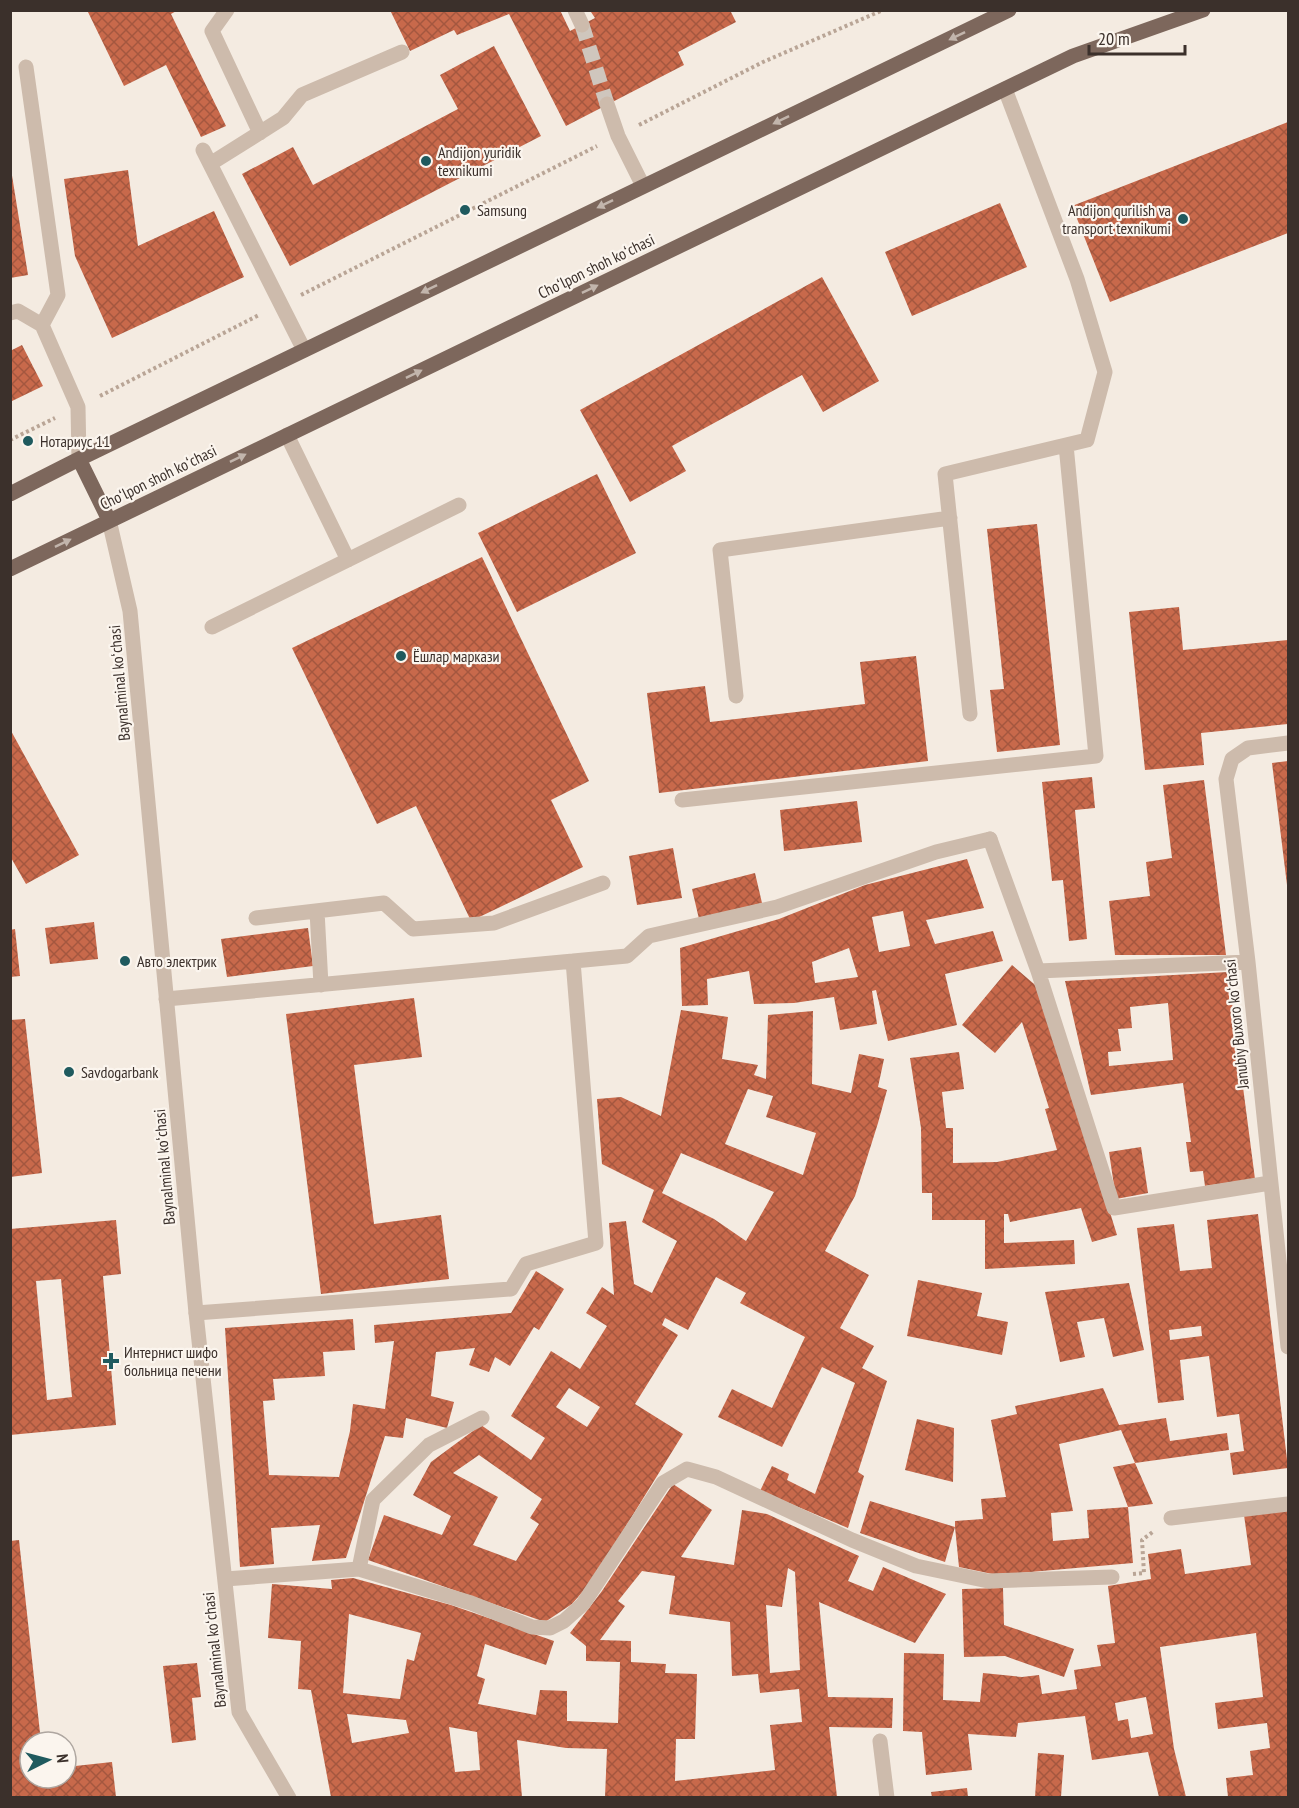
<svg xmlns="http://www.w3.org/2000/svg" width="1299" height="1808" font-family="'PT Sans Narrow',sans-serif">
<defs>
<pattern id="building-cross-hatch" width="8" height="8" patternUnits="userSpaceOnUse" patternTransform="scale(1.5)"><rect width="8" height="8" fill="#c8694b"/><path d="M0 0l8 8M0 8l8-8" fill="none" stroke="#a4573f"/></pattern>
</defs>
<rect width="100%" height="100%" fill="#f4ebe1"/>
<path fill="url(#building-cross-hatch)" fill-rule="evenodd" d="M 87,10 L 178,10 L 171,14 L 226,126 L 201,137 L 166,65 L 124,86 Z
M 390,10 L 560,10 L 570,31 L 595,18 L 591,12 L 595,10 L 730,10 L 736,22 L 678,52 L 684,65 L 566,126 L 509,14 L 457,35 L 454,30 L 410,51 Z
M 494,46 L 541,136 L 290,266 L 242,174 L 293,147 L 313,185 L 458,109 L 440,75 Z
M 1288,122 L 1288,233 L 1110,302 L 1072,206 Z
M 10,163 L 28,275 L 10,278 Z
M 128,170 L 138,246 L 214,211 L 244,277 L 112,338 L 75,256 L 64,179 Z
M 1000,203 L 1027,267 L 912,316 L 885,252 Z
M 822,277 L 879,381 L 823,412 L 802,375 L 672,446 L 686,471 L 630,502 L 580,410 Z
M 22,345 L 43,386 L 10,402 L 10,351 Z
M 597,474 L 636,553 L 517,612 L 478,533 Z
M 1037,524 L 1060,745 L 997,752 L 990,690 L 1004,689 L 987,529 Z
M 482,557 L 589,781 L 551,800 L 583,867 L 471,921 L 416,806 L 377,824 L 292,648 Z
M 1179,607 L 1183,650 L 1288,640 L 1288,724 L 1201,733 L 1204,765 L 1145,770 L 1129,612 Z
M 916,656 L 928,761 L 659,793 L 647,693 L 705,686 L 710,722 L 865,704 L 860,662 Z
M 10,729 L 79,855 L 26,884 L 10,856 Z
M 1288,761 L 1288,885 L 1287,885 L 1272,763 Z
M 1092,777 L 1095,808 L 1075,810 L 1087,939 L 1069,941 L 1063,880 L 1052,881 L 1042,782 Z
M 1204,780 L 1226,955 L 1115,955 L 1109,901 L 1150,896 L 1146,862 L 1172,858 L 1163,785 Z
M 857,801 L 862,842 L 784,851 L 780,810 Z
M 673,848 L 682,898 L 637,905 L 629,856 Z
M 967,859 L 984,908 L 926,920 L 935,944 L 993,931 L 1003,961 L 945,974 L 957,1025 L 888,1041 L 876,990 L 872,991 L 877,1024 L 840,1030 L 834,997 L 794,1003 L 754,1004 L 749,971 L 707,979 L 708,1005 L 682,1006 L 680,948 L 779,919 L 865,885 ZM 903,911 L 910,946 L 879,952 L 872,917 ZM 849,948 L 858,977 L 815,983 L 812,962 Z
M 755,873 L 762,903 L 699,919 L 692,889 Z
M 94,922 L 98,959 L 50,964 L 45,928 Z
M 308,928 L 313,966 L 227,977 L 221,939 Z
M 15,929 L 20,976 L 10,977 L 10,930 Z
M 1012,965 L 1041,990 L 1117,1235 L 1092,1242 L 1081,1208 L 1010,1222 L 1008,1214 L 1004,1214 L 1004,1243 L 1074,1240 L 1075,1264 L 985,1269 L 985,1220 L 932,1220 L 932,1193 L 922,1193 L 921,1128 L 910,1058 L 959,1052 L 964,1089 L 942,1092 L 946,1128 L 953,1128 L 953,1163 L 997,1162 L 1057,1150 L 1045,1109 L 1049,1108 L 1022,1022 L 995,1053 L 962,1025 Z
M 1228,972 L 1255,1179 L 1205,1186 L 1203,1171 L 1190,1172 L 1186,1142 L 1191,1142 L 1183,1083 L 1091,1095 L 1065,981 ZM 1168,1003 L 1173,1060 L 1109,1066 L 1108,1052 L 1121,1051 L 1118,1029 L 1132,1028 L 1130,1007 Z
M 414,998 L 422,1057 L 354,1065 L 374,1224 L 441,1215 L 449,1279 L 321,1294 L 286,1014 Z
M 681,1010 L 728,1017 L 722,1059 L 758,1065 L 754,1075 L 766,1079 L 768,1015 L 813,1011 L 812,1084 L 851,1093 L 859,1054 L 884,1059 L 878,1087 L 887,1090 L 878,1123 L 855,1196 L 825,1251 L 869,1275 L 840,1328 L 874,1346 L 862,1368 L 887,1381 L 858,1472 L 864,1476 L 848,1528 L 760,1491 L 772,1466 L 789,1474 L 787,1480 L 815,1494 L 855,1383 L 822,1367 L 782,1447 L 718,1417 L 732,1389 L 772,1408 L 805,1337 L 740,1303 L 746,1293 L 716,1277 L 688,1330 L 665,1318 L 662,1325 L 678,1335 L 635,1404 L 683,1434 L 592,1581 L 572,1604 L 545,1622 L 368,1560 L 384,1515 L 442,1535 L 451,1516 L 413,1495 L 431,1462 L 481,1425 L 531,1460 L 545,1438 L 511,1416 L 551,1351 L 580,1369 L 607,1326 L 586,1313 L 602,1287 L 614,1295 L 609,1223 L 626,1221 L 634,1284 L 652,1293 L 677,1241 L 642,1222 L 654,1190 L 602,1164 L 597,1099 L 621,1097 L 661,1116 ZM 748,1089 L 773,1096 L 766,1117 L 816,1133 L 803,1175 L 725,1144 ZM 681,1153 L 774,1192 L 746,1241 L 714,1219 L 662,1193 ZM 569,1388 L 600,1407 L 587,1427 L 556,1407 ZM 479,1455 L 542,1499 L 530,1518 L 539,1524 L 516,1561 L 473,1545 L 498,1497 L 453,1473 Z
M 25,1019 L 42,1173 L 10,1177 L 10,1020 Z
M 1141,1147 L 1148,1193 L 1116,1199 L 1109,1152 Z
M 1258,1214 L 1288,1468 L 1233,1475 L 1230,1453 L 1244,1451 L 1239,1414 L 1217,1417 L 1209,1356 L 1180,1360 L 1184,1400 L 1158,1403 L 1137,1228 L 1174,1224 L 1180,1271 L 1212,1268 L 1207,1220 ZM 1201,1326 L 1202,1336 L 1170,1340 L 1169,1330 Z
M 116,1220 L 121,1274 L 103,1276 L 116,1425 L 10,1435 L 10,1229 ZM 61,1279 L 72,1397 L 47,1400 L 36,1281 Z
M 536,1271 L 564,1289 L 539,1330 L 534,1327 L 510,1366 L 495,1357 L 489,1372 L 469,1365 L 475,1348 L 436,1352 L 431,1396 L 454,1402 L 447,1428 L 406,1418 L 403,1438 L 385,1436 L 346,1558 L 312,1561 L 320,1525 L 271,1528 L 274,1564 L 240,1567 L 225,1328 L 353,1319 L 355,1350 L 323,1352 L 325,1376 L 273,1379 L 275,1400 L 263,1401 L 269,1475 L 339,1477 L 350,1431 L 353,1404 L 385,1409 L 394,1341 L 375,1343 L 374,1325 L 511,1313 Z
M 918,1280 L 982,1293 L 977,1316 L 1008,1322 L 1002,1355 L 907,1336 Z
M 1129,1283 L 1144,1350 L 1113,1357 L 1104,1318 L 1077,1322 L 1085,1357 L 1060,1362 L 1045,1292 Z
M 1103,1388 L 1119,1425 L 1166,1418 L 1170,1441 L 1227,1433 L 1229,1450 L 1135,1463 L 1121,1430 L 1059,1444 L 1073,1511 L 1051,1513 L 1053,1541 L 1089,1538 L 1087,1510 L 1128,1507 L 1113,1467 L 1135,1463 L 1153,1504 L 1128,1507 L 1133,1563 L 997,1575 L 959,1567 L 955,1527 L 945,1562 L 860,1533 L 870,1501 L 955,1527 L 955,1521 L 983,1519 L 981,1499 L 1006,1497 L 991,1420 L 1017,1414 L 1015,1406 Z
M 917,1419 L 954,1428 L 953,1482 L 905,1470 Z
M 673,1484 L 712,1510 L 681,1557 L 734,1565 L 742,1510 L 767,1514 L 859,1556 L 848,1581 L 873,1591 L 883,1567 L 946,1594 L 915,1643 L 819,1602 L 828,1697 L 893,1698 L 892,1728 L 829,1727 L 837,1797 L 605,1797 L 607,1749 L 566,1748 L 517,1740 L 522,1797 L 331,1797 L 311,1690 L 298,1689 L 301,1641 L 268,1638 L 272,1584 L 332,1589 L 331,1580 L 353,1578 L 451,1605 L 554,1641 L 546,1665 L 485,1644 L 477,1676 L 485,1679 L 478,1704 L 536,1715 L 540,1690 L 567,1691 L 567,1721 L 618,1723 L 620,1662 L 586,1661 L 586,1646 L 570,1633 L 602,1591 ZM 788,1568 L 795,1572 L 800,1670 L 770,1673 L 766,1605 L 782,1607 ZM 642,1571 L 675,1576 L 669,1614 L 730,1622 L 732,1676 L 758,1674 L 760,1693 L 799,1689 L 802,1722 L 770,1725 L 775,1770 L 675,1781 L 676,1739 L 695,1739 L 697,1674 L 665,1673 L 666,1664 L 631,1662 L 631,1641 L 600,1640 L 625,1606 L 618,1601 ZM 349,1614 L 421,1633 L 414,1661 L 407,1659 L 400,1699 L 343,1693 ZM 347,1714 L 406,1720 L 409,1733 L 352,1743 ZM 449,1727 L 477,1732 L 480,1770 L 455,1772 Z
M 1288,1509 L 1288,1797 L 1228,1797 L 1226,1778 L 1253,1775 L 1250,1751 L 1270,1748 L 1267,1723 L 1218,1729 L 1215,1703 L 1263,1697 L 1256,1633 L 1160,1647 L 1174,1749 L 1186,1797 L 1159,1797 L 1148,1752 L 1092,1760 L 1085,1716 L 1018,1723 L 1016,1737 L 968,1734 L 972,1770 L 926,1775 L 922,1732 L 903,1731 L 904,1653 L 944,1654 L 943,1700 L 980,1702 L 983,1673 L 1022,1677 L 1039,1675 L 1042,1694 L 1077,1689 L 1074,1670 L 1101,1666 L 1097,1645 L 1115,1643 L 1108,1586 L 1151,1579 L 1148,1554 L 1181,1549 L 1185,1574 L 1251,1565 L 1244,1515 ZM 1146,1697 L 1153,1734 L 1131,1738 L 1128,1719 L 1118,1721 L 1115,1703 Z
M 19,1540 L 41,1742 L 30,1742 L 30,1778 L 66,1778 L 66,1767 L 112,1762 L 116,1797 L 10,1797 L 10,1541 Z
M 1003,1588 L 1004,1625 L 1074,1649 L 1064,1677 L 1005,1656 L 964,1657 L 962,1589 Z
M 197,1663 L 201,1697 L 192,1698 L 196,1740 L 172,1743 L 163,1666 Z
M 1038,1753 L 1064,1755 L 1061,1797 L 1035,1797 Z
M 967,1788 L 968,1797 L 932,1797 L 931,1792 Z"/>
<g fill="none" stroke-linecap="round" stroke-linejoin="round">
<path stroke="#cfc6bd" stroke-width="15" stroke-dasharray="15 8" stroke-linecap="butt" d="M 582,25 L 607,104"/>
<path stroke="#b9a596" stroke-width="4" stroke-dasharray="3 3" stroke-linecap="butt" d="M 639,125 L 763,62 L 883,10
M 301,295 L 597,146
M 100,396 L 259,315
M 10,440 L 55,418
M 1133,1574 L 1144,1573 L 1142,1540 L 1154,1531"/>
<path stroke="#cdbbac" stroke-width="15" d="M 227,10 L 212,31 L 260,133
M 26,67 L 58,295 L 42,325
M 203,150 L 304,350
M 210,164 L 283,118 L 302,95 L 402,52
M 10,313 L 18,311 L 42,325 L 78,407 L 79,459
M 287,435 L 348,560
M 212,627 L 459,505
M 736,696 L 720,550 L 950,518
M 970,714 L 945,474 L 1087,440 L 1105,372 L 1077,279 L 1005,89
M 682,800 L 1096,756 L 1066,445
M 317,911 L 321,985
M 256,918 L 384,903 L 413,929 L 494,923 L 603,883
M 166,999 L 627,956 L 649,936 L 777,907 L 936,852 L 990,839
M 196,1313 L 511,1289 L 526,1264 L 596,1243 L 573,961
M 1171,1518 L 1288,1504
M 880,1741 L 887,1798"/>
<path stroke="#cdbbac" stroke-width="15" d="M 575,10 L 582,25
M 607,104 L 618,136 L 643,186
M 109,520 L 130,611 L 196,1313 L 239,1712 L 289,1798
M 1288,743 L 1248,748 L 1232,759 L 1226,779 L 1248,962 L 1288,1347
M 990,839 L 1038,971 L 1114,1208 L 1270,1183
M 1038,971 L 1248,962
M 359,1569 L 373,1500 L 429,1445 L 482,1418
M 225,1579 L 359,1569 L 471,1603 L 532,1627 L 550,1628 L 564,1621 L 583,1604 L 663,1483 L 687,1469 L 716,1477 L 852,1540 L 916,1566 L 988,1581 L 1112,1577"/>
<path stroke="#7d675c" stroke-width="15" d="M 79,459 L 109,520
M 10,494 L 79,459 L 1009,10
M 10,569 L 1073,56 L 1203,10"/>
</g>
<defs><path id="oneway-solid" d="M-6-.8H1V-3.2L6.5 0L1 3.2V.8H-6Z" transform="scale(1.5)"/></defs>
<g fill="#c2b5ac">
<use href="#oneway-solid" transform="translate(957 36) rotate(154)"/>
<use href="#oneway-solid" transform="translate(781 120) rotate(154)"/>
<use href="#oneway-solid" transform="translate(605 204) rotate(154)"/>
<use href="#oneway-solid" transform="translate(429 289) rotate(154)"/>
<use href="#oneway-solid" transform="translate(590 289) rotate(-26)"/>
<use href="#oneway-solid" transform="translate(414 374) rotate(-26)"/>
<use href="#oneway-solid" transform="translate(238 458) rotate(-26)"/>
<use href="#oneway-solid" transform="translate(63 543) rotate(-26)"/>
</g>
<g fill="#1f5a5e" stroke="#fbf5ee" stroke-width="2">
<circle cx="426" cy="161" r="6"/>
<circle cx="465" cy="210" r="6"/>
<circle cx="1183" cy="219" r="6"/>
<circle cx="28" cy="441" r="6"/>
<circle cx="401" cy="656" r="6"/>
<circle cx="125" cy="961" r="6"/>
<circle cx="69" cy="1072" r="6"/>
<path d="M108 1352h6v6h6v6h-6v6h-6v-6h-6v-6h6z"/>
</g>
<g text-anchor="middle" stroke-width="4.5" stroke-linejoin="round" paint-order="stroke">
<g font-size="16" fill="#3b302b" stroke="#fbf5ee" text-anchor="start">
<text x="438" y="158">Andijon yuridik<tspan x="438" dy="18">texnikumi</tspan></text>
<text x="477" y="216">Samsung</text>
<text x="1171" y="216" text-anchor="end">Andijon qurilish va<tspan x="1171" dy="18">transport texnikumi</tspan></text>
<text x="40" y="447">Нотариус 11</text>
<text x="413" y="662">Ёшлар маркази</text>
<text x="137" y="967">Авто электрик</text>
<text x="81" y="1078">Savdogarbank</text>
<text x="124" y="1358">Интернист шифо<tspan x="124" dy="18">больница печени</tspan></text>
</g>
<g font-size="16" fill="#3b302b" stroke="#fbf5ee">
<text transform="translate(596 266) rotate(-26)" y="6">Choʻlpon shoh koʻchasi</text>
<text transform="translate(158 477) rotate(-26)" y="6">Choʻlpon shoh koʻchasi</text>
<text transform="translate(119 683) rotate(-95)" y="6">Baynalminal koʻchasi</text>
<text transform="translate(1236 1024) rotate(-96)" y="6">Janubiy Buxoro koʻchasi</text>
<text transform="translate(164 1167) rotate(-95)" y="6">Baynalminal koʻchasi</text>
<text transform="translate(214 1650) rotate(-96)" y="6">Baynalminal koʻchasi</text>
</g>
</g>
<rect width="1299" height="1808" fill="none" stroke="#3b302b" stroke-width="24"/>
<g transform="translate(48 1760) rotate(84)"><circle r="28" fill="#fbf5ee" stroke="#aea6a0" stroke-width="1.5"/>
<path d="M0-4.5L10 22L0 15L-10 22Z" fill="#1f5a5e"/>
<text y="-9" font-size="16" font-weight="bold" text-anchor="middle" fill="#3b302b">N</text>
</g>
<path d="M1089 45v9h96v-9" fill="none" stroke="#3b302b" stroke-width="3"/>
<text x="1098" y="45" font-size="18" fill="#3b302b" stroke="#fbf5ee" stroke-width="4.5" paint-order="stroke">20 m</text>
</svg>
